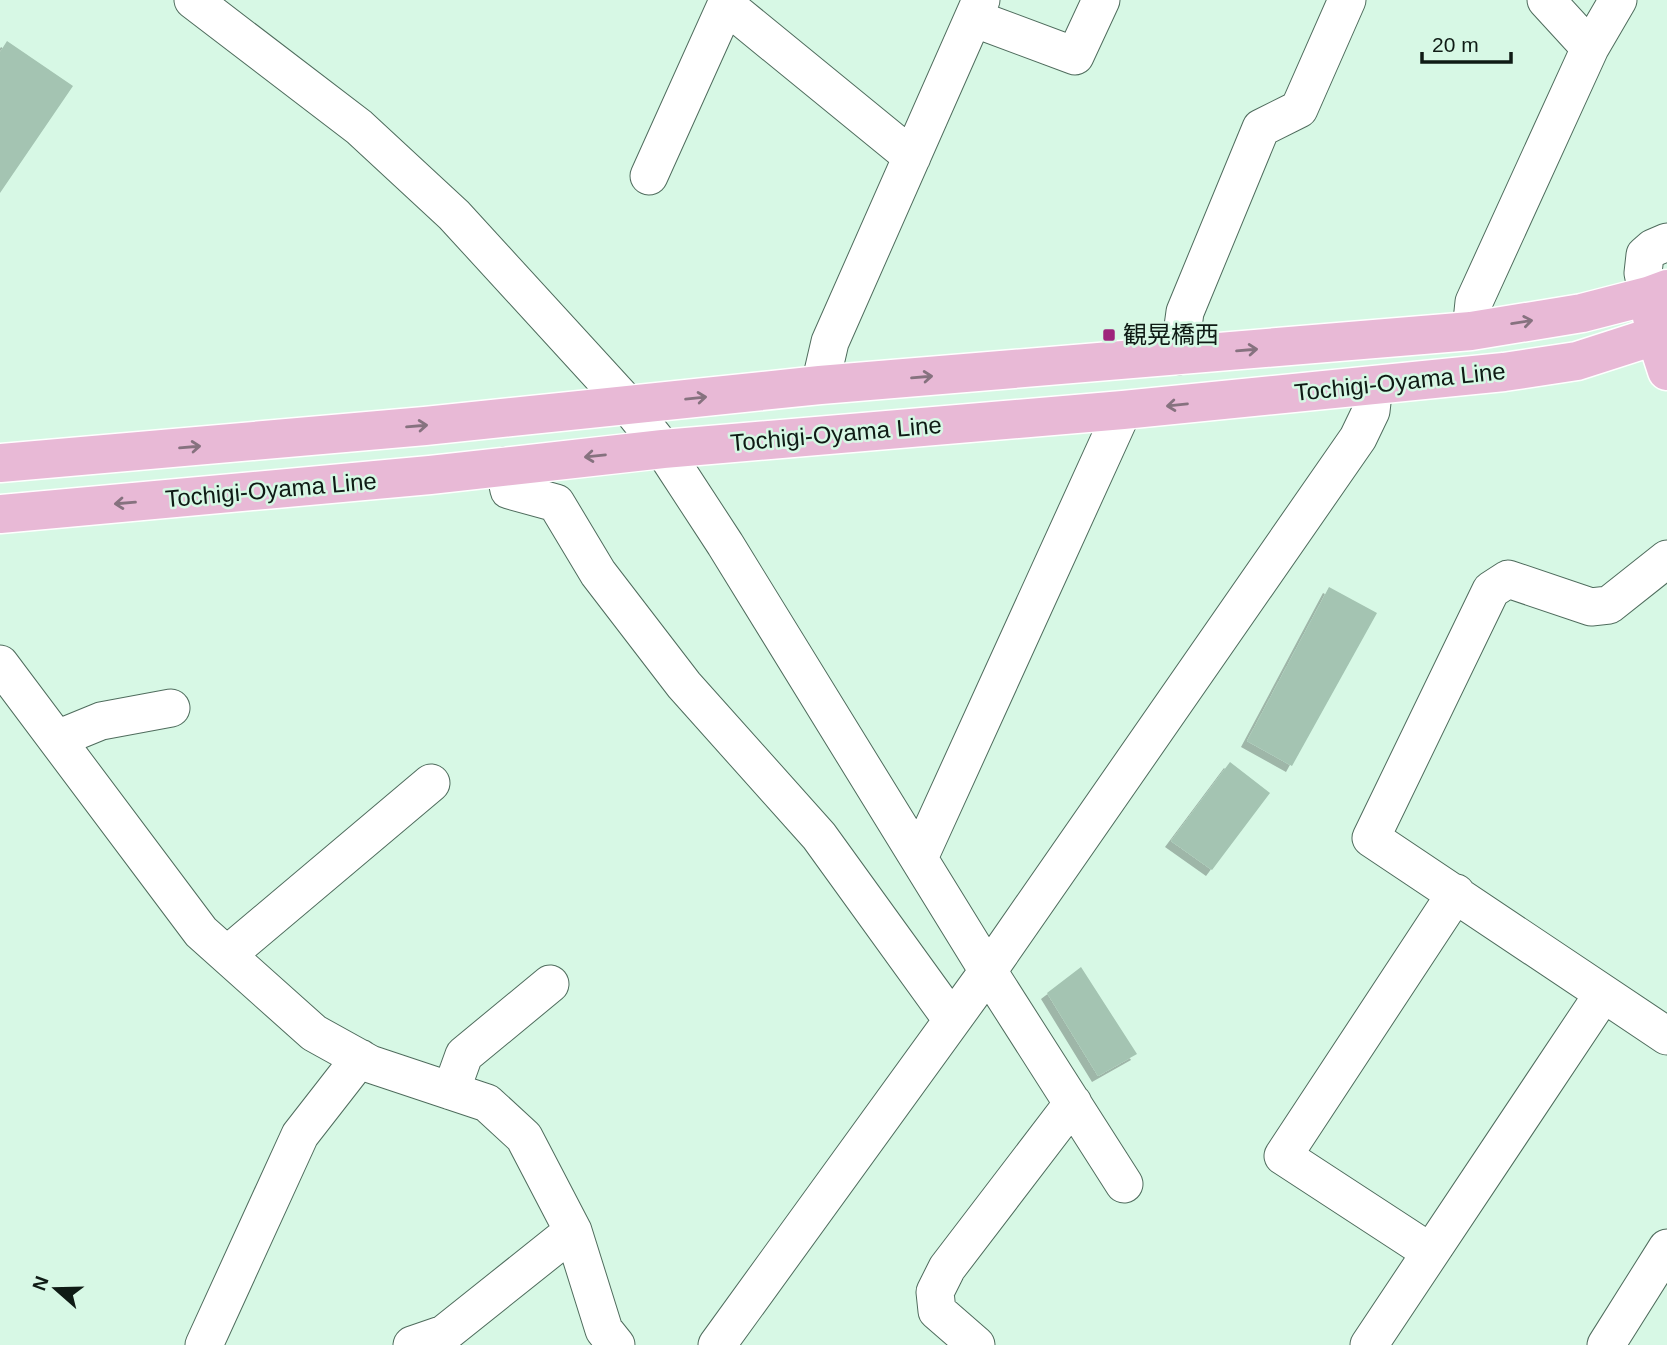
<svg xmlns="http://www.w3.org/2000/svg" width="1667" height="1345" font-family="Helvetica,'Noto Sans JP',sans-serif">
<defs>
<filter id="shadow"><feDropShadow dx="-6" dy="6" stdDeviation="0" flood-color="#0004"/></filter>
</defs>
<rect width="100%" height="100%" fill="#d7f8e5"/>
<path fill="#a4c4b2" filter="url(#shadow)" d="M 7,41 L 73,86 L 0,193 L 0,52 Z
M 1329,587 L 1377,613 L 1292,766 L 1247,741 Z
M 1230,762 L 1270,793 L 1212,870 L 1171,841 Z
M 1081,967 L 1137,1054 L 1098,1076 L 1047,993 Z"/>
<g fill="none" stroke-linecap="round" stroke-linejoin="round">
<g stroke="#4f6c5d" stroke-width="39">
<path id="minor" d="M 193,0 L 359,127 L 454,215 L 628,405 L 663,449 L 725,544 L 988,971 L 1124,1184
M 973,18 L 1075,56 L 1101,0
M 1590,48 L 1618,0
M 649,176 L 726,5 L 912,157
M 1648,296 L 1643,273 L 1645,255 L 1653,248 L 1667,242
M 1471,331 L 1474,302 L 1590,48 L 1546,0
M 1179,356 L 1185,312 L 1261,128 L 1299,109 L 1347,0
M 820,385 L 830,342 L 981,0
M 504,466 L 509,490 L 556,503 L 598,573 L 684,685 L 819,836 L 952,1020
M 1667,559 L 1609,605 L 1591,607 L 1508,579 L 1491,590 L 1371,838 L 1667,1036
M 0,664 L 201,932 L 314,1033 L 370,1064 L 487,1103 L 524,1137 L 573,1231 L 604,1330 L 616,1345
M 57,739 L 101,721 L 171,708
M 919,858 L 1123,410
M 227,955 L 431,783
M 451,1091 L 464,1055 L 550,984
M 1430,1252 L 1283,1156 L 1456,893
M 204,1345 L 300,1135 L 360,1058
M 412,1345 L 444,1334 L 573,1231
M 717,1345 L 988,971 L 1358,438 L 1371,411 L 1374,385
M 976,1345 L 937,1311 L 935,1292 L 947,1268 L 1073,1103
M 1369,1345 L 1603,994
M 1606,1345 L 1667,1248"/>
</g>
<g stroke="#fff" stroke-width="41">
<path id="major" d="M 1651,312 L 1656,337 L 1667,371
M 0,463 L 425,426 L 820,385 L 1471,331 L 1582,313 L 1648,296 L 1667,289
M 0,514 L 430,475 L 663,449 L 1123,410 L 1504,372 L 1577,361 L 1667,332"/>
</g>
<use href="#minor" stroke="#fff" stroke-width="37"/>
<use href="#major" stroke="#e8b9d6" stroke-width="38"/>
</g>
<defs><path id="oneway-shaft" d="M-6 0H5M1.5-3L5.5 0L1.5 3" fill="none" stroke-width="1.6" stroke-linecap="round" stroke-linejoin="round" transform="scale(1.75)"/></defs>
<g stroke="#86727f">
<use href="#oneway-shaft" transform="translate(1522 322) rotate(-9)"/>
<use href="#oneway-shaft" transform="translate(1247 350) rotate(-5)"/>
<use href="#oneway-shaft" transform="translate(922 377) rotate(-5)"/>
<use href="#oneway-shaft" transform="translate(696 398) rotate(-6)"/>
<use href="#oneway-shaft" transform="translate(1177 405) rotate(174)"/>
<use href="#oneway-shaft" transform="translate(417 426) rotate(-5)"/>
<use href="#oneway-shaft" transform="translate(190 447) rotate(-5)"/>
<use href="#oneway-shaft" transform="translate(595 456) rotate(174)"/>
<use href="#oneway-shaft" transform="translate(125 503) rotate(175)"/>
</g>
<rect fill="#9e247b" stroke="#d7f8e5" stroke-width="2.5" x="1102" y="328" width="14" height="14" rx="3.5"/>
<g text-anchor="middle" stroke-width="5" stroke-linejoin="round" paint-order="stroke">
<g font-size="24" fill="#0f1b15" stroke="#d7f8e5" text-anchor="start">
<text x="1123" y="343">観晃橋西</text>
</g>
<g font-size="24" fill="#0f1b15" stroke="#d7f8e5">
<text transform="translate(1400 382) rotate(-6)" y="8">Tochigi-Oyama Line</text>
<text transform="translate(836 434) rotate(-5)" y="8">Tochigi-Oyama Line</text>
<text transform="translate(271 490) rotate(-5)" y="8">Tochigi-Oyama Line</text>
</g>
</g>
<g transform="translate(56 1289) rotate(290)" stroke="#d7f8e5" stroke-width="5" paint-order="stroke">
<path d="M0-5L12 26L0 18L-12 26Z" fill="#0f1b15"/>
<text y="-10" font-size="19" font-weight="bold" text-anchor="middle" fill="#0f1b15">N</text>
</g>
<path d="M1422 52v10h89v-10" fill="none" stroke="#0f1b15" stroke-width="3.5"/>
<text x="1432" y="52" font-size="21" fill="#0f1b15" stroke="#d7f8e5" stroke-width="5" paint-order="stroke">20 m</text>
</svg>
